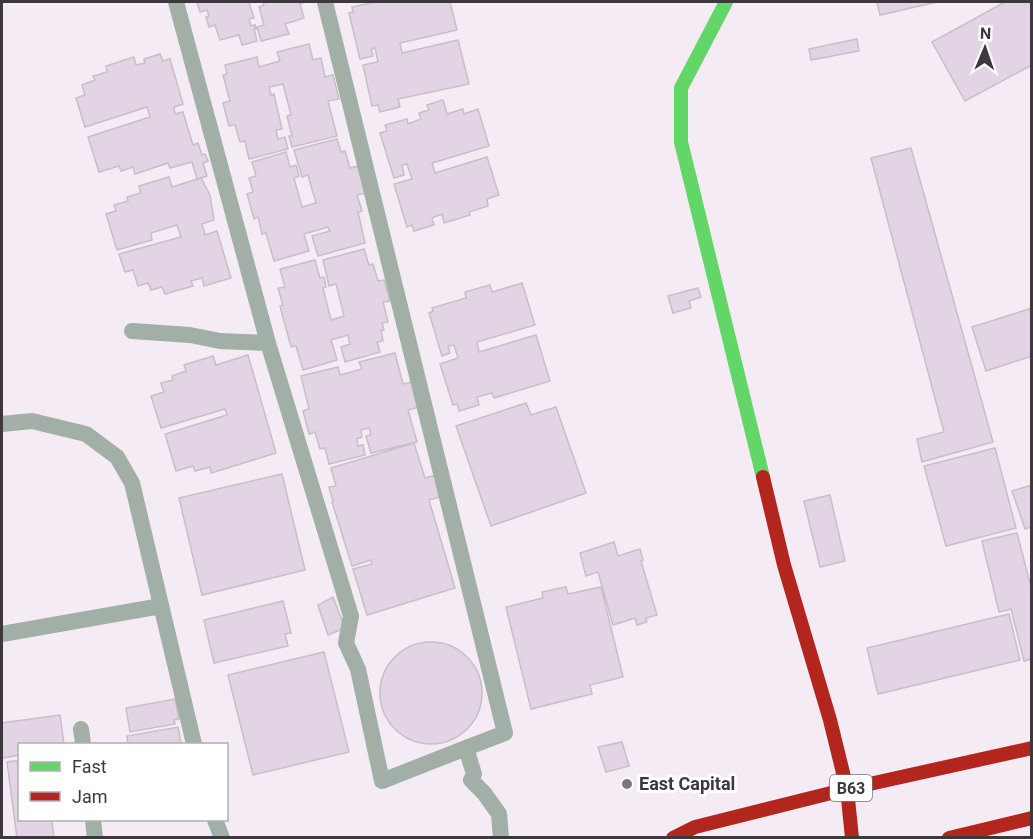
<svg xmlns="http://www.w3.org/2000/svg" width="1033" height="839" font-family="Roboto,sans-serif">
<rect width="100%" height="100%" fill="#f4ebf5"/>
<path fill="#e2d4e4" stroke="#c6bfc7" stroke-width="1.5" d="M 197,2 L 249,2 L 254,18 L 249,19 L 251,26 L 255,25 L 256,29 L 254,29 L 257,41 L 242,45 L 239,35 L 220,40 L 215,25 L 209,27 L 206,17 L 209,16 L 207,10 L 200,12 Z
M 263,2 L 305,2 L 300,4 L 304,18 L 285,24 L 289,34 L 261,41 L 257,27 L 264,25 L 259,7 L 264,5 Z
M 375,2 L 450,2 L 457,30 L 400,43 L 402,53 L 458,40 L 469,84 L 398,99 L 400,107 L 380,112 L 378,105 L 372,106 L 363,65 L 378,62 L 375,48 L 371,49 L 373,56 L 360,59 L 349,13 L 353,12 L 352,7 Z
M 877,2 L 937,2 L 880,15 Z
M 1005,2 L 1032,2 L 1032,65 L 965,101 L 932,42 Z
M 857,39 L 859,51 L 811,60 L 809,49 Z
M 309,44 L 313,60 L 321,58 L 325,77 L 333,75 L 339,99 L 328,101 L 337,136 L 292,147 L 289,136 L 292,136 L 287,116 L 291,115 L 283,84 L 269,87 L 271,95 L 274,94 L 282,129 L 276,130 L 278,139 L 285,137 L 288,149 L 249,159 L 245,141 L 240,142 L 235,125 L 229,126 L 223,103 L 230,101 L 223,75 L 227,74 L 225,65 L 257,57 L 259,67 L 280,61 L 277,52 Z
M 160,54 L 163,61 L 170,59 L 183,104 L 174,107 L 175,114 L 183,112 L 193,145 L 198,143 L 202,155 L 205,154 L 208,161 L 203,163 L 207,176 L 197,179 L 192,162 L 170,168 L 168,163 L 135,174 L 133,167 L 121,171 L 119,166 L 99,172 L 88,137 L 150,117 L 147,107 L 85,127 L 76,98 L 85,95 L 82,85 L 95,80 L 93,76 L 107,72 L 106,66 L 134,57 L 136,65 L 145,63 L 144,59 Z
M 443,100 L 447,114 L 463,109 L 464,114 L 478,109 L 489,146 L 432,163 L 435,173 L 487,157 L 499,195 L 487,199 L 488,206 L 469,212 L 470,215 L 444,223 L 442,214 L 432,218 L 434,225 L 414,231 L 412,225 L 407,227 L 394,184 L 412,179 L 407,164 L 402,165 L 404,175 L 394,178 L 380,133 L 387,131 L 385,125 L 407,119 L 408,124 L 421,119 L 419,113 L 429,110 L 427,105 Z
M 337,139 L 341,152 L 345,151 L 350,168 L 358,166 L 366,193 L 357,195 L 362,211 L 358,212 L 365,243 L 318,256 L 312,236 L 330,231 L 328,227 L 304,234 L 309,251 L 274,261 L 266,233 L 262,234 L 258,217 L 254,219 L 247,194 L 253,192 L 249,178 L 256,176 L 252,162 L 286,152 L 290,167 L 296,165 L 299,176 L 294,178 L 302,207 L 316,203 L 308,175 L 302,177 L 294,150 Z
M 911,148 L 993,442 L 922,462 L 917,439 L 944,432 L 871,158 Z
M 169,177 L 172,187 L 201,178 L 210,195 L 214,220 L 202,224 L 205,235 L 217,231 L 231,278 L 204,286 L 202,278 L 191,281 L 193,286 L 165,294 L 162,287 L 151,290 L 148,283 L 138,286 L 133,270 L 125,272 L 119,254 L 181,237 L 177,225 L 151,233 L 152,240 L 117,250 L 106,214 L 116,211 L 114,205 L 128,201 L 127,197 L 141,193 L 139,186 Z
M 364,249 L 369,265 L 373,264 L 378,281 L 384,280 L 390,301 L 383,302 L 388,322 L 382,323 L 384,330 L 381,330 L 383,341 L 377,342 L 380,352 L 345,362 L 341,347 L 350,344 L 348,335 L 331,340 L 337,360 L 303,370 L 296,346 L 291,347 L 280,306 L 283,305 L 278,288 L 285,287 L 280,269 L 315,260 L 320,278 L 324,277 L 326,287 L 323,288 L 331,320 L 344,316 L 336,284 L 329,286 L 323,260 Z
M 522,283 L 535,325 L 477,342 L 479,352 L 536,335 L 550,381 L 494,398 L 492,393 L 477,397 L 479,405 L 459,411 L 457,404 L 453,405 L 440,364 L 458,358 L 454,345 L 448,346 L 450,353 L 442,356 L 429,313 L 433,311 L 432,308 L 466,298 L 465,292 L 490,285 L 492,292 Z
M 698,288 L 701,297 L 689,301 L 691,308 L 673,313 L 668,296 Z
M 1032,308 L 1032,356 L 986,371 L 972,327 Z
M 395,353 L 403,384 L 413,382 L 419,407 L 408,410 L 417,442 L 371,453 L 366,436 L 371,435 L 369,428 L 361,430 L 362,437 L 357,439 L 358,446 L 363,445 L 365,455 L 329,464 L 325,448 L 320,449 L 315,432 L 309,434 L 303,411 L 309,409 L 301,376 L 338,367 L 340,375 L 362,369 L 359,362 Z
M 248,355 L 276,453 L 211,473 L 210,467 L 195,471 L 193,466 L 176,471 L 165,434 L 227,415 L 225,409 L 161,428 L 151,396 L 164,392 L 161,383 L 173,380 L 172,376 L 186,371 L 184,365 L 213,356 L 216,365 Z
M 526,403 L 531,415 L 556,407 L 586,493 L 491,526 L 456,426 Z
M 414,443 L 425,478 L 437,475 L 443,496 L 429,500 L 455,588 L 367,615 L 353,569 L 372,564 L 371,560 L 352,566 L 332,502 L 333,501 L 329,487 L 336,486 L 331,468 Z
M 995,448 L 1016,528 L 946,546 L 924,466 Z
M 282,474 L 305,570 L 202,595 L 179,498 Z
M 1032,485 L 1032,527 L 1025,529 L 1012,491 Z
M 830,495 L 845,561 L 820,567 L 804,501 Z
M 1017,533 L 1032,591 L 1032,659 L 1024,661 L 1011,609 L 999,612 L 982,541 Z
M 614,542 L 618,556 L 640,549 L 643,560 L 641,561 L 657,615 L 646,618 L 647,622 L 637,625 L 635,618 L 613,625 L 598,572 L 586,576 L 580,553 Z
M 566,587 L 568,594 L 601,587 L 623,677 L 590,685 L 592,694 L 531,709 L 506,607 L 543,598 L 542,592 Z
M 333,597 L 345,628 L 328,635 L 318,605 Z
M 283,601 L 291,633 L 285,634 L 288,646 L 214,663 L 204,620 Z
M 1009,614 L 1020,660 L 878,694 L 867,648 Z
M380 693a51 51 0 1 1 102 0a51 51 0 1 1-102 0Z
M 324,652 L 349,752 L 253,775 L 228,675 Z
M 175,699 L 179,719 L 174,720 L 175,724 L 130,732 L 126,708 Z
M 60,715 L 64,744 L 20,744 L 20,755 L 2,758 L 2,723 Z
M 178,727 L 181,744 L 128,744 L 127,736 Z
M 622,742 L 629,766 L 606,772 L 598,747 Z
M 20,760 L 20,820 L 52,820 L 54,838 L 17,838 L 7,762 Z"/>
<g fill="none" stroke-linecap="round" stroke-linejoin="round">
<path stroke="#a2afa7" stroke-width="16" d="M 176,2 L 268,343 L 351,616 L 346,643 L 358,669 L 382,781 L 466,748 L 474,774 L 471,780 L 484,793 L 499,814 L 501,838
M 325,2 L 505,733 L 466,748
M 132,331 L 190,335 L 220,341 L 268,343
M 2,424 L 32,421 L 86,434 L 117,457 L 132,483 L 194,744
M 2,634 L 161,606
M 81,729 L 83,744
M 93,820 L 95,838
M 215,820 L 222,838"/>
<path stroke="#63d668" stroke-width="14" d="M 726,2 L 681,88 L 681,142 L 763,477"/>
<path stroke="#b3261e" stroke-width="14" d="M 763,477 L 784,565 L 830,720 L 847,789 L 852,838
M 673,838 L 695,827 L 847,789 L 1032,748
M 949,838 L 1032,818"/>
</g>
<circle fill="#7d767e" stroke="#fff" stroke-width="2" cx="627" cy="784" r="6"/>
<g text-anchor="middle" stroke-width="6" stroke-linejoin="round" paint-order="stroke">
<rect fill="#fff" stroke="#777378" stroke-width="1.5" x="830" y="775" width="42" height="26" rx="4.5"/>
<g font-size="16" font-weight="bold" fill="#3d373e">
<text x="851" y="794">B63</text>
</g>
<g font-size="18" font-weight="bold" fill="#3d373e" stroke="#fff" text-anchor="start">
<text x="639" y="790">East Capital</text>
</g>
</g>
<rect width="1033" height="839" fill="none" stroke="#3d373e" stroke-width="6"/>
<rect x="18" y="743" width="210" height="78" fill="#ffffff" stroke="#b1afb2" stroke-width="1.5"/>
<rect x="30" y="762" width="30" height="9" fill="#63d668" stroke="#b1afb2" stroke-width="1.5"/>
<text x="72" y="773" font-size="18" fill="#3d373e">Fast</text>
<rect x="30" y="792" width="30" height="9" fill="#b3261e" stroke="#b1afb2" stroke-width="1.5"/>
<text x="72" y="803" font-size="18" fill="#3d373e">Jam</text>
<g transform="translate(985 48) rotate(2)" stroke="#ffffff" stroke-width="4.5" paint-order="stroke">
<path d="M0-4.5L10 22L0 15L-10 22Z" fill="#3d373e"/>
<text y="-9" font-size="16" font-weight="bold" text-anchor="middle" fill="#3d373e">N</text>
</g>
</svg>
